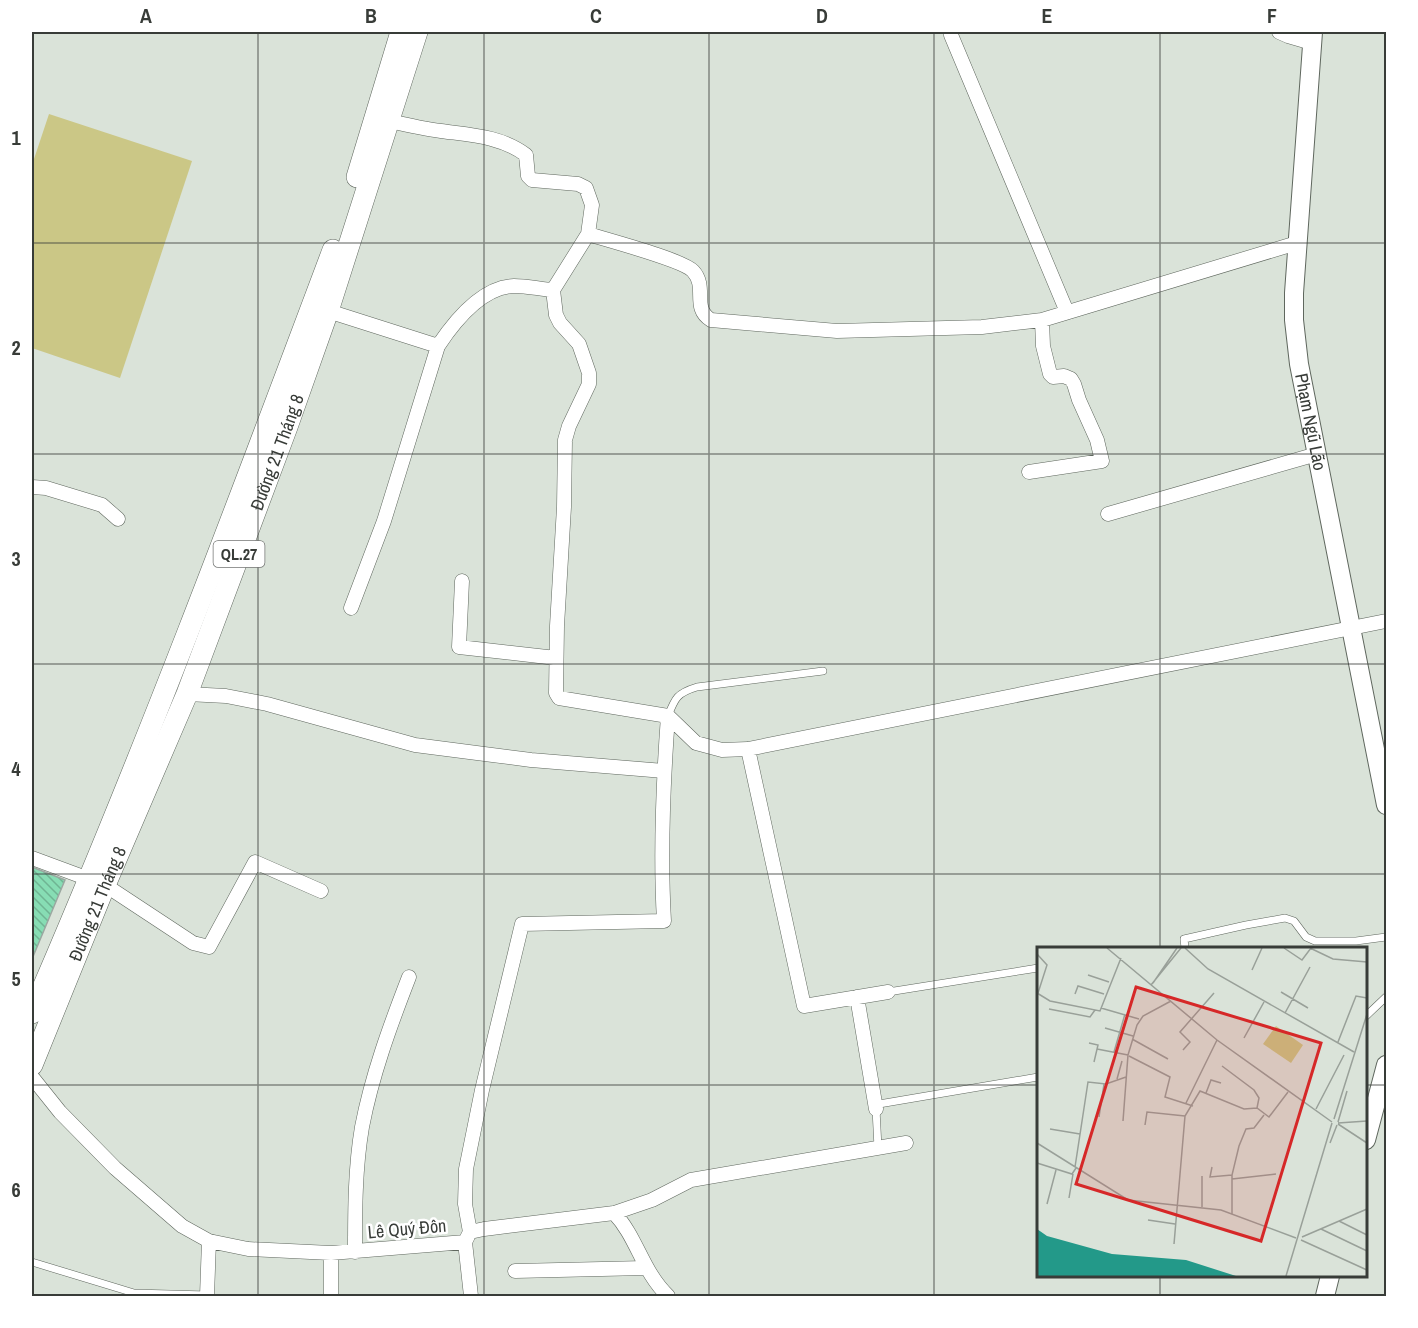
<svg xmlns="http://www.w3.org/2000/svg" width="1418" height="1328" font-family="'Archivo Narrow',sans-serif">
<defs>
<pattern id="building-back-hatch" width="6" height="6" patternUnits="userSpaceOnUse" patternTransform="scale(1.5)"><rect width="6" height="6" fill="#87ddb4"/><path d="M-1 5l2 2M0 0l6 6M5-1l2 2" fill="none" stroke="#6fb493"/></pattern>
</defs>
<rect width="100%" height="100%" fill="#dae3d9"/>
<path fill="#cbc786" d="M 49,114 L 192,161 L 120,378 L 32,348 L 32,165 Z"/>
<path fill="url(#building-back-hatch)" stroke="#9ba8a1" stroke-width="1.5" d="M 32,867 L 65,880 L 32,959 Z"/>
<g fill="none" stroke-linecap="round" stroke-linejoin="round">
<g stroke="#5f675e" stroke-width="8">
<path id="lane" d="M 668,716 C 675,698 677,693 697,687 L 823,671
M 1185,948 L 1184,939 L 1246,925 L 1285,918 L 1294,921 L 1306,937 L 1315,941 L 1356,941 L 1386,937
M 888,992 L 1038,968
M 1366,1016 L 1386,997
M 878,1148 L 876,1109 L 879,1104 L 1038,1077
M 32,1262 L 134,1293 L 207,1295"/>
</g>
<g stroke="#5f675e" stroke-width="15">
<path id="street" d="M 1279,32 L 1288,36 L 1312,43
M 951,35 L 1067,312
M 390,121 C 407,125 424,129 441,131 C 470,135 501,136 526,155 L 528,176 L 532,180 L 578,184 L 586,188 L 592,205 L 588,234 L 553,290 L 556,315 L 560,323 L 579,344 L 589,373 L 589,384 L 569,426 L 565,440 L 564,507 L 557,626 L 556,693 L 559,698 L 668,716 L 696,743 L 722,750 L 748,749 L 1386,621
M 588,234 C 607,240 683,260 693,271 C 708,287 691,308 711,320 L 837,331 L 982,327 L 1042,320 L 1297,243
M 328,311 L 438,346
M 1029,472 L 1102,461 L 1097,440 L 1079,400 L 1074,384 L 1071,379 L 1064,376 L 1053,377 L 1050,374 L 1043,346 L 1042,320
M 32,487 L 46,488 L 102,505 L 118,519
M 1108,514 L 1317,454
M 462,581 L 459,647 L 556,658
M 351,608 L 384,521 L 438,346 C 454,322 482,287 514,286 C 527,286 540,289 553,290
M 187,694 L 226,696 L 267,704 L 415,745 L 531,760 L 664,771
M 748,749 L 804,1006 L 888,992
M 32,858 L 105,885 L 193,943 L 209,947 L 255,862 L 321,891
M 857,997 L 876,1109
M 32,1077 L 60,1112 L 115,1168 L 182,1226 L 209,1241 L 248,1249 L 331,1253 L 465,1242
M 614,1213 C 637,1237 642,1271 668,1296
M 470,1232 L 465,1204 L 466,1169 L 482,1090 L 522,924 L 664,921 C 660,852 663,784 668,716
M 466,1240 L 470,1232 L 484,1229 L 614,1213 L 652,1200 L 691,1180 L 906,1143
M 465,1242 L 471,1296
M 355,1252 C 355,1211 355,1168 362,1127 C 372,1075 390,1026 409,977
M 515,1271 L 645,1268
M 207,1296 L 209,1241
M 331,1296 L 331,1253"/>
</g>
<g stroke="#5f675e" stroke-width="20">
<g id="secondary">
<path id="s1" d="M 1313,32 L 1294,293 L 1294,320 L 1299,364 L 1386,805"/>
<path d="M 1366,1140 L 1386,1065"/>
<path d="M 1325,1296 L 1330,1276"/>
</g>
</g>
<g stroke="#5f675e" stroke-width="22">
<g id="primary">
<path d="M 357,177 L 401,32"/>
<path d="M 32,1013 C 141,762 237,506 333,250"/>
<path id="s2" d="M 32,1065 L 105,885 L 187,694 L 287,427 L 328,311 L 417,32"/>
</g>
</g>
<use href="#lane" stroke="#fff" stroke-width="7"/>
<use href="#street" stroke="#fff" stroke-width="14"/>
<use href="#secondary" stroke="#fff" stroke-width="18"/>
<use href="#primary" stroke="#fff" stroke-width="21"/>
</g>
<path fill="none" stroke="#383c38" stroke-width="1.5" stroke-opacity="0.55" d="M 258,32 L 258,1296M 484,32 L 484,1296M 709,32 L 709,1296M 934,32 L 934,1296M 1160,32 L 1160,948M 32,243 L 1386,243M 32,454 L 1386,454M 32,664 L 1386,664M 32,874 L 1386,874M 32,1085 L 1038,1085M 1366,1085 L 1386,1085M 1160,1276 L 1160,1296"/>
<g text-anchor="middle" stroke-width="5" stroke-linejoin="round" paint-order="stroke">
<rect fill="#fff" stroke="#747674" stroke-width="1.5" x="213.5" y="541" width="51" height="26" rx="4.5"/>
<g font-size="16" font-weight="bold" fill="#383c38">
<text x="239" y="560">QL.27</text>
</g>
<g font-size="18" fill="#383c38" stroke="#fff">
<text dy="6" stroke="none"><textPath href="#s1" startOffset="392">Phạm Ngũ Lão</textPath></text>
<text dy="6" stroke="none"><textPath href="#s2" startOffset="660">Đường 21 Tháng 8</textPath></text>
<text dy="6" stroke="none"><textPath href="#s2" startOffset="174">Đường 21 Tháng 8</textPath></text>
<text transform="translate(407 1229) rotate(-5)" y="6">Lê Quý Đôn</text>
</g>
</g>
<g transform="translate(1037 947)">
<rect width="330" height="330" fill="#dae3d9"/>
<path d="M 239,79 L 266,98 L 254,116 L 226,97 Z" fill="#cbc786"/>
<path d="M 0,282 L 10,289 L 75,307 L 149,313 L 199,329 L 0,329 Z" fill="#239989"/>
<path fill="none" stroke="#99a099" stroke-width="1.5" d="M 70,1 L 180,93 L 295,175M 148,1 L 171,22 L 317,105M 247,1 L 265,13 L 274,1M 273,1 L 296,12 L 330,15M 0,7 L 10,18 L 1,46M 215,23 L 225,1M 51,28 L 72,35M 116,36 L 140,1M 114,38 L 144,1M 244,45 L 271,61M 0,46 L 13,54 L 63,64 L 84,11M 38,47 L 41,39 L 67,47M 64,61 L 102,72M 12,62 L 53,70 L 58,63M 248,66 L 273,20M 68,81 L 96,89M 207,91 L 227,55M 95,92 L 131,112M 301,95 L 319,49 L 330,51M 52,96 L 61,98 L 57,115M 60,102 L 91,108M 146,103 L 153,95 L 143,85 L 177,46M 77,105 L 88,67M 92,109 L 133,130 L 128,150 L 156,159M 185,119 L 217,143 L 222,151 L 220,161M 80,132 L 85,114M 169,146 L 174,133 L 184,136M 149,156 L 180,93M 279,162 L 307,108M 62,170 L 67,137M 297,172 L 330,67M 86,174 L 91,108 L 100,78 L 106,69 L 134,54M 301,175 L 310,144M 301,176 L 330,174M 301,177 L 330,196M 108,178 L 110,165 L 148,169M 13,182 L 43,187M 0,196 L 91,253 L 184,263 L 259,291M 293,196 L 300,178M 0,216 L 35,227 L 39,221M 38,220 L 51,135 L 69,137 L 89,130M 175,220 L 173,230 L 195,228M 195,232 L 239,227M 32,251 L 36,227M 10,257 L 19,223M 165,260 L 165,229M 195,267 L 195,228 L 202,199 L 209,182 L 217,181 L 227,168M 111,273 L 138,277M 302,274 L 330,288M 284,282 L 330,304M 265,290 L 330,262M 264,293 L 330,323M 137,297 L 148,169 L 163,144 L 207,162 L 220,161 L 232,170 L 251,145M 249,329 L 295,176"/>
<path fill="#d62828" fill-opacity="0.15" stroke="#d62828" stroke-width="3" d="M 99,40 L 284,96 L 224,294 L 39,237 Z"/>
<rect width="330" height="330" fill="none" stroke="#383c38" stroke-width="3"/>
</g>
<rect width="1418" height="1328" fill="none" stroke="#ffffff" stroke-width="66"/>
<rect x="33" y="33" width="1352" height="1262" fill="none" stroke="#383c38" stroke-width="2"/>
<g font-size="20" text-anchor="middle" font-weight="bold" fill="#383c38">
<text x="146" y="23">A</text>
<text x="371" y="23">B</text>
<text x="596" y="23">C</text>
<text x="822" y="23">D</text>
<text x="1047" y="23">E</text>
<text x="1272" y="23">F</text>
<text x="16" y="145">1</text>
<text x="16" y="355">2</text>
<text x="16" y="566">3</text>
<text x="16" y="776">4</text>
<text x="16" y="986">5</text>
<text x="16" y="1197">6</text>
</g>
</svg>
